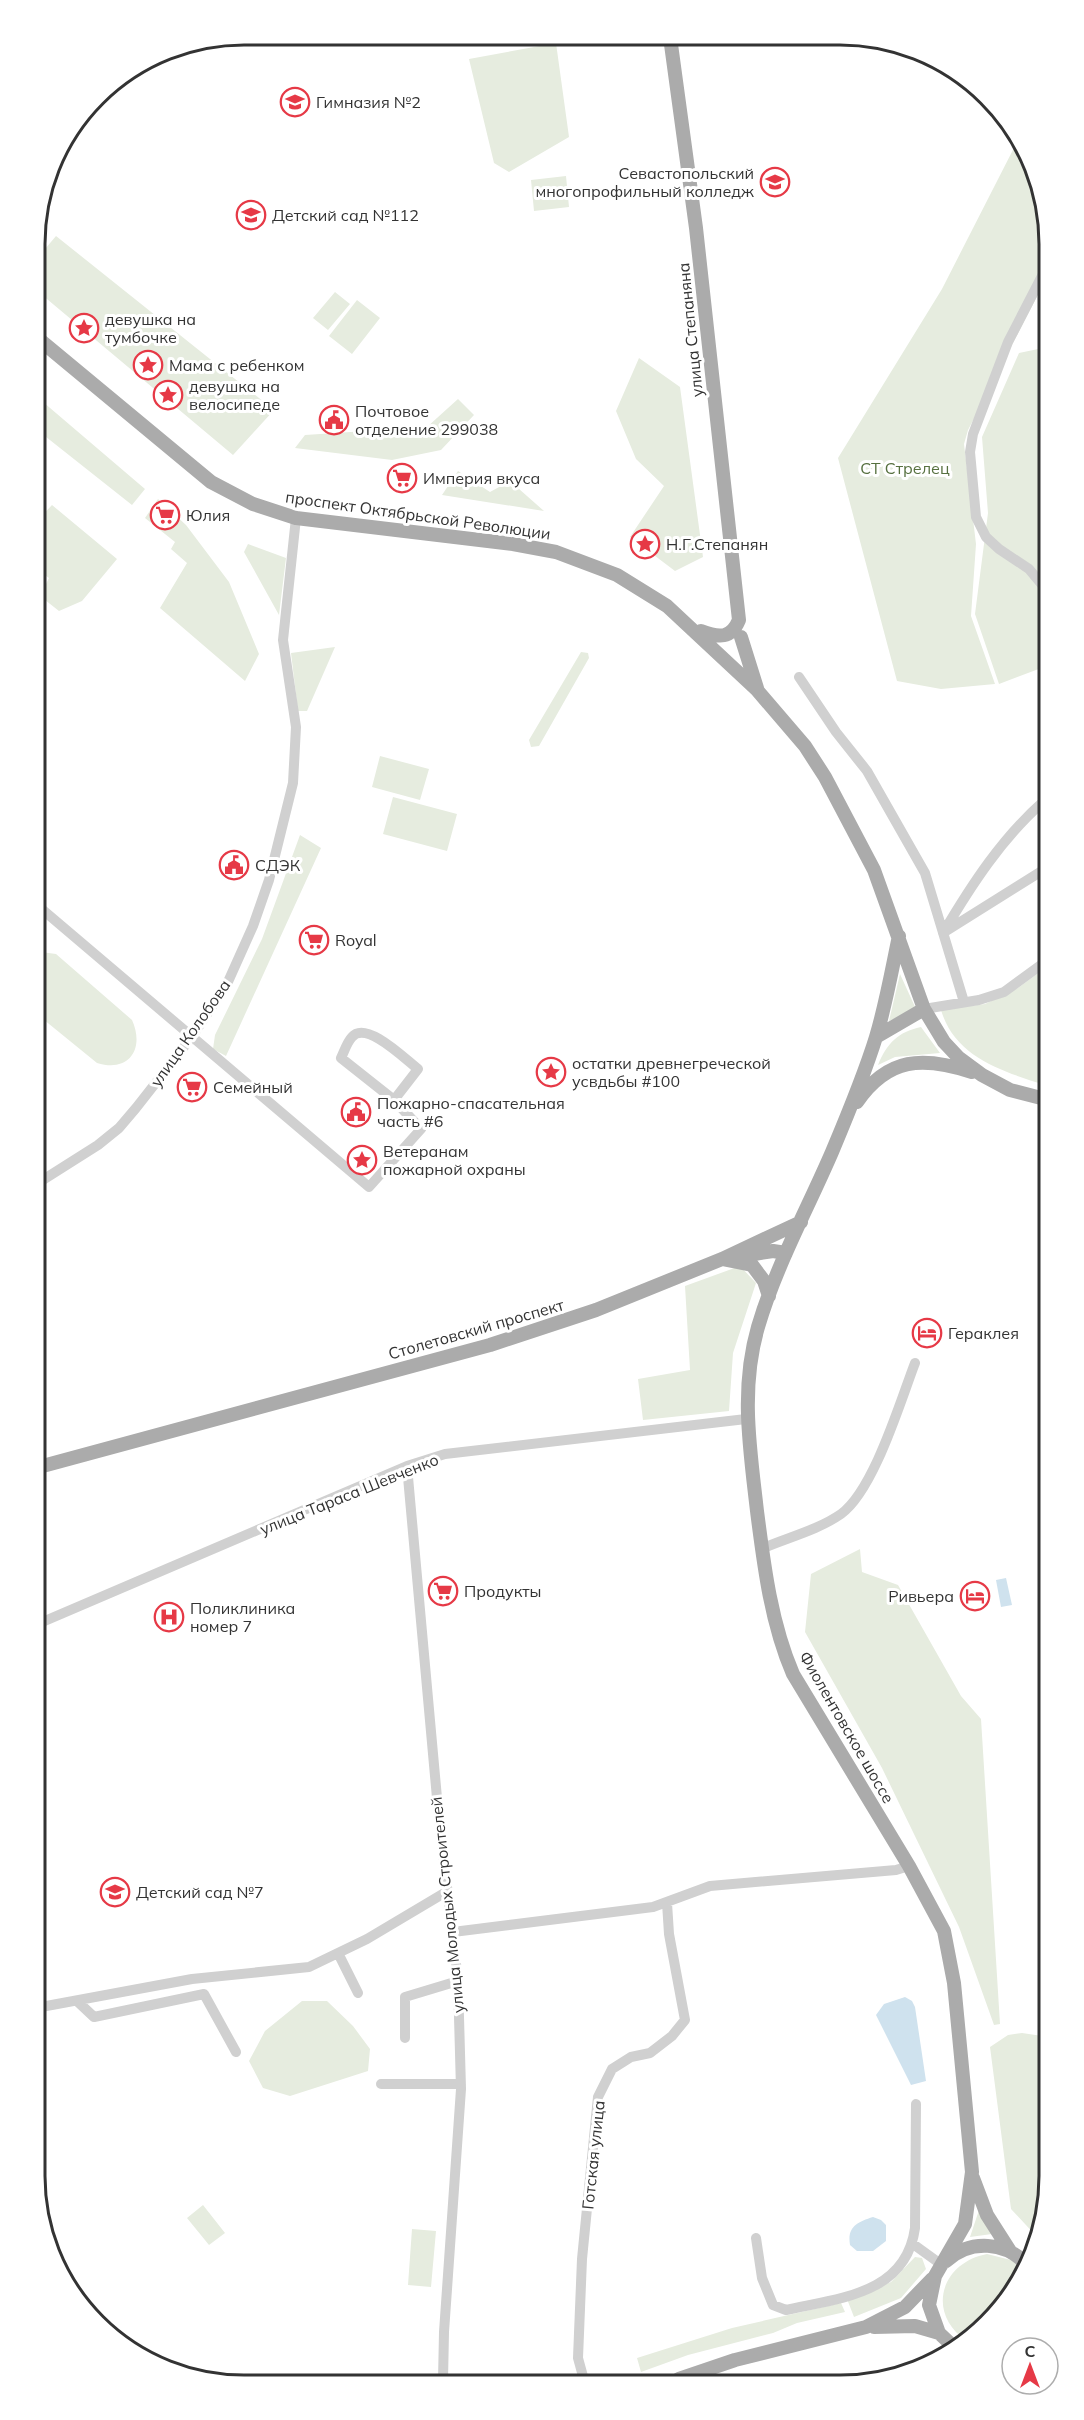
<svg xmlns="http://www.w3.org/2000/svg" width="1084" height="2420" font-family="Mulish,sans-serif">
<rect width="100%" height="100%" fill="#fff"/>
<path fill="#e6ecdf" d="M 556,43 L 569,137 L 509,172 L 494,163 L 469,59 Z
M 1019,138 L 1042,189 L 1043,285 L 968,430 L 964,444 L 976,544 L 971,616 L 995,684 L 941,689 L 897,681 L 838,458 L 942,289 Z
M 566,176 L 569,207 L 534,211 L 531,180 Z
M 56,236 L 274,410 L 233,455 L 35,289 L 35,261 Z
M 335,292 L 350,304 L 328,330 L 313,318 Z
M 357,300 L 380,318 L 352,354 L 329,336 Z
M 1043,348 L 1044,667 L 999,684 L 975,614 L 988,513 L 982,437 L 1019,353 Z
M 639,358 L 680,387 L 703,557 L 675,571 L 630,537 L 664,486 L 636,459 L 616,411 Z
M 36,396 L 145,489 L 132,505 L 36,429 Z
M 458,399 L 474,415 L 441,450 L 392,460 L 295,448 L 305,435 L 427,427 Z
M 458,471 L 490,492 L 510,481 L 544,511 L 442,495 Z
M 158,499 L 186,525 L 229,582 L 259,654 L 245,681 L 160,608 L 187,563 L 171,549 L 175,542 L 145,518 Z
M 52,505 L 117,559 L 82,601 L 59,611 L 40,596 L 49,578 L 36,569 L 36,549 L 42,542 L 36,536 L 36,522 Z
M 248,544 L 286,558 L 279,615 L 244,552 Z
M 335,647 L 307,711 L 298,711 L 291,653 Z
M 581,652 L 588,653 L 589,658 L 539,746 L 531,747 L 529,740 Z
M 380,756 L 429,769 L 420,800 L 372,787 Z
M 393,797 L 457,814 L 447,851 L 383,834 Z
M 300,835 L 321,848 L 226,1056 L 213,1049 L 215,1035 L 262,939 Z
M 41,952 L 56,954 L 132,1020 C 145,1049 129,1073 97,1063 L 38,1015 L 37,953 Z
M 1045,968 L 1045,1085 C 1001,1071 955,1057 941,1010 L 985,1004 L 1018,988 Z
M 900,974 L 916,1009 L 889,1021 Z
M 921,1027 L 940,1053 L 895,1057 L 878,1065 C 887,1043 898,1032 921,1027 Z
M 740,1266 L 756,1283 L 733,1353 L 729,1411 L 643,1420 L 638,1379 L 690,1370 L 685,1286 Z
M 860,1549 L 862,1572 L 898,1585 L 961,1696 L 981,1719 L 1000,2024 L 994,2025 L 959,1927 L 882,1768 L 805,1632 L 811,1574 Z
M 302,2001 L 327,2001 L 353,2026 L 370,2049 L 368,2071 L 290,2096 L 263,2088 L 249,2061 L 265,2031 Z
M 1022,2033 L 1049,2037 L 1049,2190 L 1038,2238 L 1011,2209 L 990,2047 L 1008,2035 Z
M 203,2205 L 225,2233 L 209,2245 L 187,2218 Z
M 979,2210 L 992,2234 L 970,2237 Z
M 412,2229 L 436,2231 L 431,2287 L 408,2285 Z
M 987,2254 L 1011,2260 L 1024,2271 L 998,2314 L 967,2341 C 926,2314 940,2263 987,2254 Z
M 915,2257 L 922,2258 L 926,2269 L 901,2298 L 854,2317 L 847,2299 L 891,2282 Z
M 841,2303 L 845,2312 L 797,2323 L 773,2333 L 688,2355 L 641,2372 L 637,2358 L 732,2328 Z"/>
<path fill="#cfe2ee" d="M 1006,1578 L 1012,1605 L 1001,1607 L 996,1580 Z
M 905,1997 L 912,2001 L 915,2007 L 926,2081 L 911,2085 L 876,2015 L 884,2004 Z
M 873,2217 L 881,2220 L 886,2225 L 886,2241 L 873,2251 L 857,2251 L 850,2245 C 847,2227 857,2222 873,2217 Z"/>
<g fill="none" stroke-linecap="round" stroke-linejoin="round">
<path stroke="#d0d0d0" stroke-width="10" d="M 450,36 L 467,36
M 1043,274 L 1008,342 L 973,434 L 970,452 L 976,517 L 986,537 L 999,549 L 1029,569 L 1044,587
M 799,677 L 836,732 L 867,771 L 925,873 L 964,1002
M 37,905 L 369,1187 L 421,1129 L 394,1100 L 418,1069 C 405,1059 366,1020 352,1037 C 347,1042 344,1052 341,1058 L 394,1100
M 946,931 L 1045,869
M 943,933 C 972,884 1002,838 1044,801
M 924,1009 L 979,1000 L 1004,992 L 1045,962
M 38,1183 L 98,1145 L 119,1128 L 136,1108 L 191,1038 L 227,984 L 253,926 L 269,880 L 293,783 L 296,727 L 283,640 L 296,518
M 407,1466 L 438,1809 L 458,1981 L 461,2089 L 444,2332 L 443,2380
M 761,1549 C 786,1538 818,1530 841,1514 C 874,1490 900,1402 915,1363
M 1047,1553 L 1043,1573 L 1047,1584
M 40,1623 L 407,1466 L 445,1454 L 746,1419
M 453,1932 L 653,1907 L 710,1886 L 896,1870 L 909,1866
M 338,1953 L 358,1993
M 77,2001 L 94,2017 L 204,1994 L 236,2052
M 41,2007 L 192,1979 L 309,1967 L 367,1939 L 446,1892
M 405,2038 L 405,1997 L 458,1981
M 381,2084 L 461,2084
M 756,2238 L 762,2278 L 773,2305 L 786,2310 C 840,2298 906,2294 915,2228 L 916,2104
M 913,2244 L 942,2265
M 584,2380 L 578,2358 L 582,2259 L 598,2097 L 612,2069 L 631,2057 L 650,2053 L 672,2036 L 685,2020 L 669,1934 L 667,1903"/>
<path stroke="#ababab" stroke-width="14" d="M 670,37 L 696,228 L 739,620 C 731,639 719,638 701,631
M 35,336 L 211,482 L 253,504 L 296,518 L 513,544 L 556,552 L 617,575 L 667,606 L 757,690 L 805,746 L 825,777 L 874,870 L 924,1009 L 944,1042 L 959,1058 L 982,1075 L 1010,1090 L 1045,1099
M 741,637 L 757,688
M 899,936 C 892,969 886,1004 876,1037 C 864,1076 848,1114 832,1152 C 807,1210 776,1266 758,1327 C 740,1389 750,1449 757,1511 C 764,1566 771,1623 793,1674 L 909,1866 L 944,1931 L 954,1983 L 972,2172 L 965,2224 L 935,2276 L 929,2305 L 939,2333 L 957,2350
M 876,1037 L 924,1009
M 857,1102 C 888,1057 923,1056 972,1072
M 742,1256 L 773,1251 L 786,1253
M 722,1259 L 752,1265 L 764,1281 L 769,1296
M 39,1467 L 490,1345 L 596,1310 L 722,1259 L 801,1222
M 973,2178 L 987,2215 L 1010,2251
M 946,2261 C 970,2239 1006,2241 1028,2266
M 874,2327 L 915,2326 L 939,2333
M 679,2379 L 735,2360 L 866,2327 L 905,2307 L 932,2279"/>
</g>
<defs>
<g id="school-ring" transform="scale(1.5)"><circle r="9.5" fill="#fff" stroke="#e63946" stroke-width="1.5"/><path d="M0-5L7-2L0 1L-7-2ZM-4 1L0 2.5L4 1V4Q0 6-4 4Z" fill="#e63946"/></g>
<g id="university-ring" transform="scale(1.5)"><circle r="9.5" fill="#fff" stroke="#e63946" stroke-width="1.5"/><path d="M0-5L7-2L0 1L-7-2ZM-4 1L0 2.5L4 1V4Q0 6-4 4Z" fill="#e63946"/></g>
<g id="sight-ring" transform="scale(1.5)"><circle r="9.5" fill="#fff" stroke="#e63946" stroke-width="1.5"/><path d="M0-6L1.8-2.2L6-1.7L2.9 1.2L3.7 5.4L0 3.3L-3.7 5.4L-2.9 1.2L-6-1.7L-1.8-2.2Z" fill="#e63946"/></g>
<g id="civic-ring" transform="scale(1.5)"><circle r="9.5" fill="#fff" stroke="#e63946" stroke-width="1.5"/><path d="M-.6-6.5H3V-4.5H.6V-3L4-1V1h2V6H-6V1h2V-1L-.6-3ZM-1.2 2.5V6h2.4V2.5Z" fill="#e63946"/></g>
<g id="supermarket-ring" transform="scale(1.5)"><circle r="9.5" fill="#fff" stroke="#e63946" stroke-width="1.5"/><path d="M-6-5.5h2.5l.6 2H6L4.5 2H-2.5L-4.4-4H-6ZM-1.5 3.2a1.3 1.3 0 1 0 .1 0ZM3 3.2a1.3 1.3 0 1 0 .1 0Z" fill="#e63946"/></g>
<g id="hotel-ring" transform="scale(1.5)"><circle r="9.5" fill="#fff" stroke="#e63946" stroke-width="1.5"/><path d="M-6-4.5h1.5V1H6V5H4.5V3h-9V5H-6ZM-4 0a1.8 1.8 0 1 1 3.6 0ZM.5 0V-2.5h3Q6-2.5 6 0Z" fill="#e63946"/></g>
<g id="hospital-ring" transform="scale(1.5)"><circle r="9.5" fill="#fff" stroke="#e63946" stroke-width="1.5"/><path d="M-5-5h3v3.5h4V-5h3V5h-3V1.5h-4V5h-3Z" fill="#e63946"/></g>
</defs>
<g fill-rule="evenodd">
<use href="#school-ring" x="295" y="102"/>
<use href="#university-ring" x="775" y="182"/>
<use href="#school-ring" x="251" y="215"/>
<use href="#sight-ring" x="84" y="328"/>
<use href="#sight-ring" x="148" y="365"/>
<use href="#sight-ring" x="168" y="395"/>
<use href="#civic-ring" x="334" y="420"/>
<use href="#supermarket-ring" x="402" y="478"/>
<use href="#supermarket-ring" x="165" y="515"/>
<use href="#sight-ring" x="645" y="544"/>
<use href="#civic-ring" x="234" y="865"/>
<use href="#supermarket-ring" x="314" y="940"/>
<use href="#sight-ring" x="551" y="1072"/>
<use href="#supermarket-ring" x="192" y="1087"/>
<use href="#civic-ring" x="356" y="1112"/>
<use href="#sight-ring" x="362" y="1160"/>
<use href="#hotel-ring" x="927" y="1333"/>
<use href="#supermarket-ring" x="443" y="1591"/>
<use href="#hotel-ring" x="975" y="1596"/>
<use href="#hospital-ring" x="169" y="1617"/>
<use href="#school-ring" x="115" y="1892"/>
</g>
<g text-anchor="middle" stroke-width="6" stroke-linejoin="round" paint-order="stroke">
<g font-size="16" fill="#333" stroke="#fff" text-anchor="start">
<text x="316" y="108">Гимназия №2</text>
<text x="754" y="179" text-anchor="end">Севастопольский<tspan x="754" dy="18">многопрофильный колледж</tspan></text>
<text x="272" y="221">Детский сад №112</text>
<text x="105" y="325">девушка на<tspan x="105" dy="18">тумбочке</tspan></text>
<text x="169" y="371">Мама с ребенком</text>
<text x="189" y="392">девушка на<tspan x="189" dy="18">велосипеде</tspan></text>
<text x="355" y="417">Почтовое<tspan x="355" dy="18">отделение 299038</tspan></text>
<text x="423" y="484">Империя вкуса</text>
<text x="186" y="521">Юлия</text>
<text x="666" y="550">Н.Г.Степанян</text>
<text x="255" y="871">СДЭК</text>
<text x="335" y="946">Royal</text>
<text x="572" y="1069">остатки древнегреческой<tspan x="572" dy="18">усвдьбы #100</tspan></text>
<text x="213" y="1093">Семейный</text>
<text x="377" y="1109">Пожарно-спасательная<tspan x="377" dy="18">часть #6</tspan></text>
<text x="383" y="1157">Ветеранам<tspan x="383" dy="18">пожарной охраны</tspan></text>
<text x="948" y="1339">Гераклея</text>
<text x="464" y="1597">Продукты</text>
<text x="954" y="1602" text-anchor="end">Ривьера</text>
<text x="190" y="1614">Поликлиника<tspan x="190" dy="18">номер 7</tspan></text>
<text x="136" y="1898">Детский сад №7</text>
</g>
<g font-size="16" fill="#333" stroke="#fff">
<text transform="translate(690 330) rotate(-96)" y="6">улица Степаняна</text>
<text transform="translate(418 515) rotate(8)" y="6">проспект Октябрьской Революции</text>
<text transform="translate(190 1033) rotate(-55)" y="6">улица Колобова</text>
<text transform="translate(476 1329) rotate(-16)" y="6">Столетовский проспект</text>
<text transform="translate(349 1494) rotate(-22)" y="6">улица Тараса Шевченко</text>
<text transform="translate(847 1727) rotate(60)" y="6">Фиолентовское шоссе</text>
<text transform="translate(447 1905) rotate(-96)" y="6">улица Молодых Строителей</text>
<text transform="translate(593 2155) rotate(-84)" y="6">Готская улица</text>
</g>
<g font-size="16" fill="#56703f" stroke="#fff">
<text x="905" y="474">СТ Стрелец</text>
</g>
</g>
<path d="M0 0H1084V2420H0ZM244 45H840A199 199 0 0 1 1039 244V2176A199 199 0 0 1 840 2375H244A199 199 0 0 1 45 2176V244A199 199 0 0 1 244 45Z" fill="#fff" fill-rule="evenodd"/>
<path fill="none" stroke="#333" stroke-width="3" d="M244 45H840A199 199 0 0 1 1039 244V2176A199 199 0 0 1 840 2375H244A199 199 0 0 1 45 2176V244A199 199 0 0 1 244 45Z"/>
<g transform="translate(1030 2366)"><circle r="28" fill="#ffffff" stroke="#adadad" stroke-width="1.5"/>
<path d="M0-4.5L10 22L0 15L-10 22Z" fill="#e63946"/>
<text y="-9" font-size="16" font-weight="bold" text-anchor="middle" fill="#333333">С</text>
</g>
</svg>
